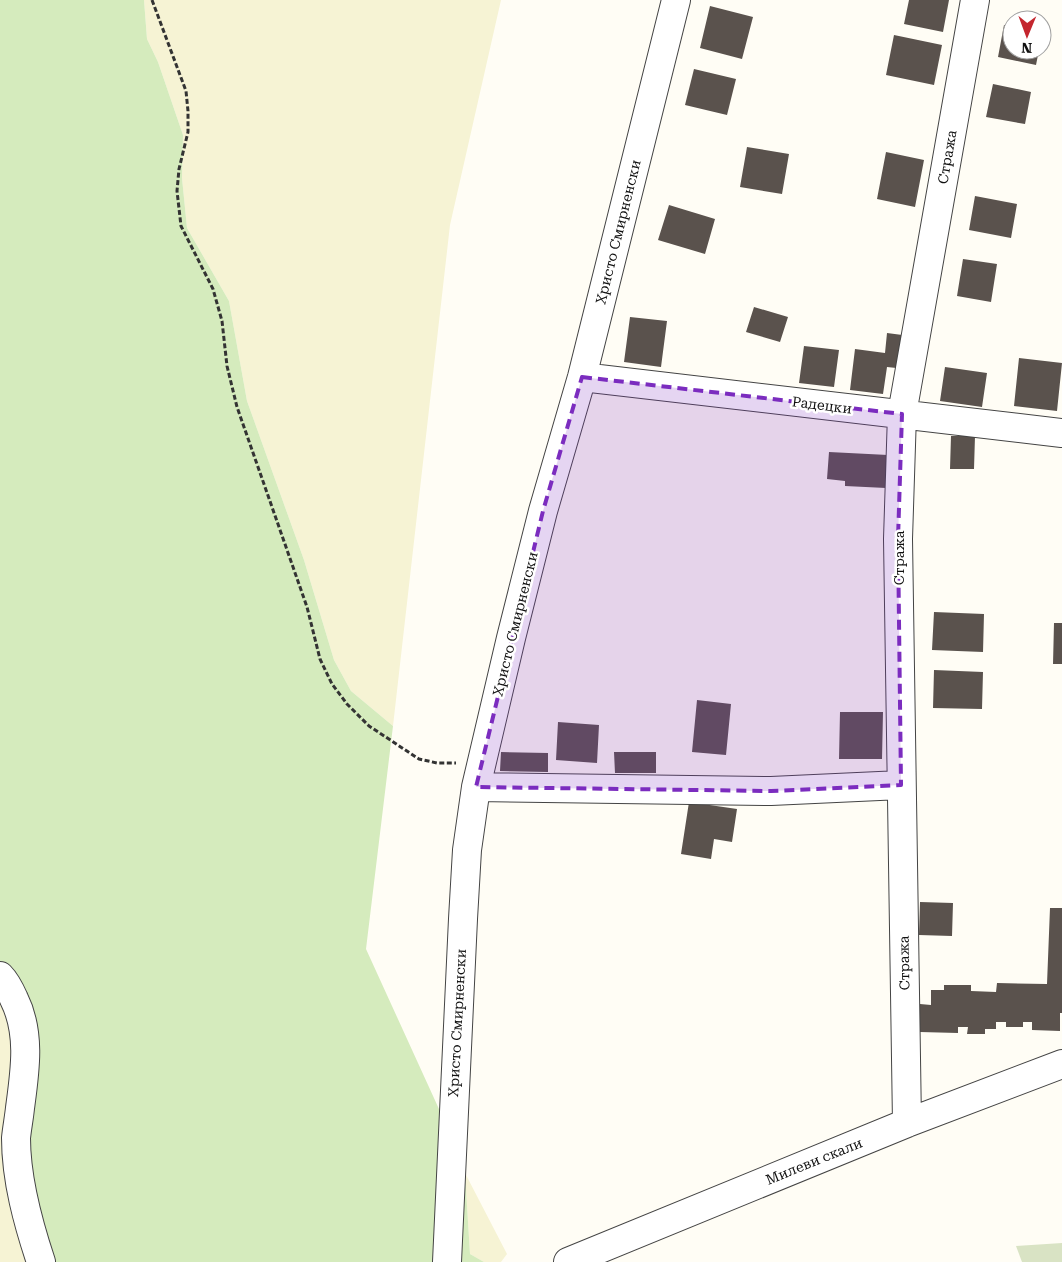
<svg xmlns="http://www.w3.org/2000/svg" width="1062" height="1262" font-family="'Roboto Serif',serif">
<rect width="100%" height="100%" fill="#fffdf5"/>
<path fill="#f6f3d4" d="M 144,0 L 501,0 L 450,225 L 393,726 L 351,691 L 334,660 L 304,560 L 247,401 L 229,301 L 187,228 L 182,178 L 183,135 L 158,62 L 147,39 Z
M 0,996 L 13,1023 L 53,1262 L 0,1262 Z
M 465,1173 L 507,1254 L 501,1262 L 484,1262 L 470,1254 Z"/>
<path fill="#d5ebbd" d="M 0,0 L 144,0 L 147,39 L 158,62 L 183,135 L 182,178 L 187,228 L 229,301 L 247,401 L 304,560 L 334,660 L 351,691 L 393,726 L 366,949 L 449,1131 L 465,1173 L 470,1254 L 484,1262 L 498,1262 L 53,1262 L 16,1146 L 26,1073 L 0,996 Z"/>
<path fill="#d9e3c4" d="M 1062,1243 L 1062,1262 L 1022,1262 L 1016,1246 Z"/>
<path fill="#5a524d" d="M 909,0 L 949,0 L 943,32 L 904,24 Z
M 710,6 L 753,17 L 742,59 L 700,48 Z
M 1004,25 L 1012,26 L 1012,50 L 1039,50 L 1036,65 L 998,57 Z
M 894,35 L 942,45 L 934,85 L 886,75 Z
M 694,69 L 736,79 L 727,115 L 685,105 Z
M 993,84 L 1031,92 L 1025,124 L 986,117 Z
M 747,147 L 789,154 L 782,194 L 740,187 Z
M 886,152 L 924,160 L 915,207 L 877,199 Z
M 975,196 L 1017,204 L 1011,238 L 969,230 Z
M 669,205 L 715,219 L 705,254 L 658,240 Z
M 963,259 L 997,264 L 991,302 L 957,296 Z
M 754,307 L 788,317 L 780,342 L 746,332 Z
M 630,317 L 667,321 L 661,367 L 624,362 Z
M 887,333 L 910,336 L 906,369 L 887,367 L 883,394 L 850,390 L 855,349 L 885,353 Z
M 804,346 L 839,350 L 834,387 L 799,383 Z
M 1019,358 L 1062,363 L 1057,411 L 1014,406 Z
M 945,367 L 987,373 L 982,407 L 940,401 Z
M 951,436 L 975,436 L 974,469 L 950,469 Z
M 829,452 L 888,455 L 886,488 L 845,486 L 845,481 L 827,479 Z
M 934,612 L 984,614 L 983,652 L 932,650 Z
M 1054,623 L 1062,623 L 1062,664 L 1053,664 Z
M 934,670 L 983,672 L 982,709 L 933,708 Z
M 697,700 L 731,704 L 726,755 L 692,752 Z
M 840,712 L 883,712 L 882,759 L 839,759 Z
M 558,722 L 599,725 L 597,763 L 556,760 Z
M 501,752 L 548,753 L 548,772 L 500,771 Z
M 614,752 L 656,752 L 656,773 L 615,773 Z
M 689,802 L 737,809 L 732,842 L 714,839 L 711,859 L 681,854 Z
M 920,902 L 953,903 L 952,936 L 919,935 Z
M 1050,908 L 1062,908 L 1062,1013 L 1060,1013 L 1060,1031 L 1032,1030 L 1032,1022 L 1023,1022 L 1023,1027 L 1006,1027 L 1006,1022 L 996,1022 L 996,1029 L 985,1029 L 985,1034 L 967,1034 L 968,1027 L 958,1027 L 958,1033 L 920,1032 L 920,1004 L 931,1005 L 931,990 L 944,990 L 944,985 L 971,985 L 971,991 L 996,992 L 997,983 L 1047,984 Z"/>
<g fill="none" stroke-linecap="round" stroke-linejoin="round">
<g stroke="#444" stroke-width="30">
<path id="minor" d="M 582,377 L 1062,433
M 476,787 L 771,791 L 901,785
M 0,976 C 6,982 10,990 14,999 C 31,1033 25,1071 20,1108 C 19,1118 17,1128 16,1138 C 16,1180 28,1223 41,1262
M 907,1123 L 898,539 L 902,414 L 975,0
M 447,1262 L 463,919 L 467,850 L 476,787 L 511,638 L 543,511 L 582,377 L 676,0
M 568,1262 L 907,1123 L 1062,1064"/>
</g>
<path stroke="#333" stroke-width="3" stroke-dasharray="5 2.5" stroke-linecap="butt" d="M 152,0 L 186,91 L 188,111 L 188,132 L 179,169 L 177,191 L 181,226 L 213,289 L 222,321 L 227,366 L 237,407 L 307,607 L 320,659 L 332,684 L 347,704 L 369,726 L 419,759 L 437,763 L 456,763"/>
<use href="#minor" stroke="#fff" stroke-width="28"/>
</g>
<path fill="#7b2cbf" fill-opacity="0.2" stroke="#7b2cbf" stroke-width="4" stroke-dasharray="10 6" stroke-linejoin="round" d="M 582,377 L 902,414 L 898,539 L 901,785 L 771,791 L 476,787 L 543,511 Z"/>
<g text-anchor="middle" stroke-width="5" stroke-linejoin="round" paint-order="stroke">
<g font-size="14" fill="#111" stroke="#fff">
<text transform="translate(947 157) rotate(-80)" y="5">Стража</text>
<text transform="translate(618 232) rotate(-76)" y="5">Христо Смирненски</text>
<text transform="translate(822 405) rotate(7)" y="5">Радецки</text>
<text transform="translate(899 558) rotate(-90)" y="5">Стража</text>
<text transform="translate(515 624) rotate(-76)" y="5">Христо Смирненски</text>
<text transform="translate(904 963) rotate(-91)" y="5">Стража</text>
<text transform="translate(457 1023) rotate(-87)" y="5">Христо Смирненски</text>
<text transform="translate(814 1161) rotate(-22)" y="5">Милеви скали</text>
</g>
</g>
<g transform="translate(1027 35) rotate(181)"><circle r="24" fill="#ffffff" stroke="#a0a0a0"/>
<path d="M0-4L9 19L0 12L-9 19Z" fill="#c4262e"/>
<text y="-8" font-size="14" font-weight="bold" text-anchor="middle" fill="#111111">N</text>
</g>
</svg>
